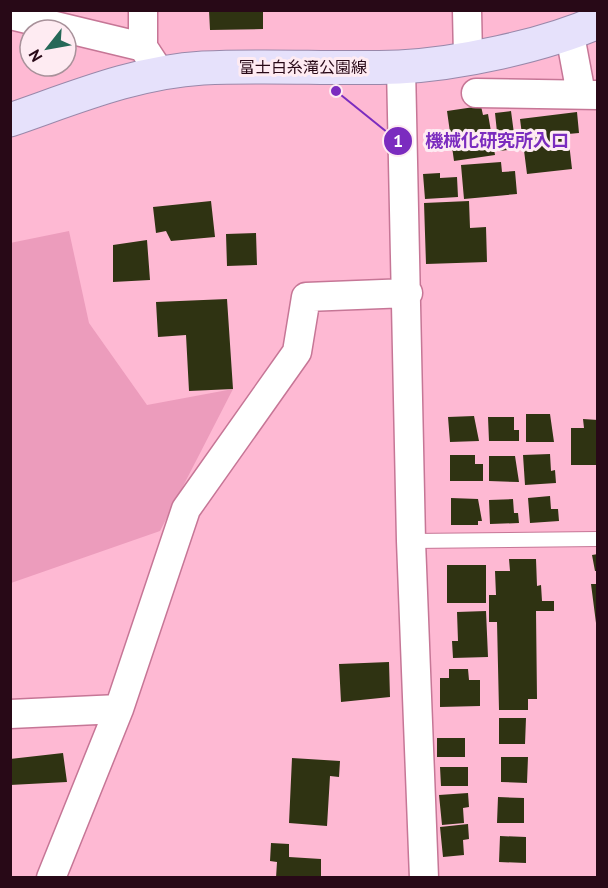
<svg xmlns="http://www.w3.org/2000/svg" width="608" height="888" font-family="'PT Sans','Noto Sans JP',sans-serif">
<rect width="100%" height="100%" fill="#feb9d3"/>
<path fill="#ec9cbc" d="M 69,231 L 89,323 L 147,405 L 233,389 L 160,531 L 11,583 L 10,243 Z"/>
<path fill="#2f3312" d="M 209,10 L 263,10 L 263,29 L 210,30 Z
M 481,106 L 483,115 L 488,114 L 495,155 L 454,161 L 447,111 Z
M 511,111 L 516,149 L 499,151 L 495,113 Z
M 577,112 L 579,133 L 568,134 L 572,169 L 527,174 L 520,119 Z
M 501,162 L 502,172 L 515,171 L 517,194 L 464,199 L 461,165 Z
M 440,173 L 440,178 L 457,177 L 458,197 L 425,199 L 423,174 Z
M 211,201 L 215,237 L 171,241 L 166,231 L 156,233 L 153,207 Z
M 469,201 L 470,228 L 486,227 L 487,262 L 426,264 L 424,203 Z
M 256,233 L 257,265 L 227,266 L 226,234 Z
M 147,240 L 150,280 L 113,282 L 113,245 Z
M 227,299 L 233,389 L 189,391 L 186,335 L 158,337 L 156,302 Z
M 526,414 L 550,414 L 554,442 L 526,442 Z
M 474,416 L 479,441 L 450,442 L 448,417 Z
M 488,417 L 514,417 L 514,430 L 519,430 L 519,441 L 489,441 Z
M 583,419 L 598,420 L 598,465 L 571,465 L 571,428 L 584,428 Z
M 550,454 L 551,471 L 555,470 L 556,483 L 525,485 L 523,455 Z
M 450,455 L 475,455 L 475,464 L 483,464 L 483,481 L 450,481 Z
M 489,456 L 515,456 L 519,482 L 489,481 Z
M 550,496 L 551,509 L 558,509 L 559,521 L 530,523 L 528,498 Z
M 451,498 L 478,499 L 482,521 L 478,521 L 478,525 L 451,525 Z
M 513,499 L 514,513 L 518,513 L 519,523 L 490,524 L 489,500 Z
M 598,554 L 598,571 L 595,571 L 592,555 Z
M 509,559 L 536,559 L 537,586 L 541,585 L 542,601 L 554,601 L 554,611 L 536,611 L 537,699 L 528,699 L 528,710 L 499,710 L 497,622 L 489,622 L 489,595 L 496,595 L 495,571 L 510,571 Z
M 447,565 L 486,565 L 486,603 L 447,603 Z
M 591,584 L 598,584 L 598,623 L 596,623 Z
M 486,611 L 488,657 L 453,658 L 452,641 L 458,641 L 457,612 Z
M 389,662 L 390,697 L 341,702 L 339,664 Z
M 449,669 L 468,669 L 469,680 L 480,680 L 480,706 L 440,707 L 440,678 L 449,678 Z
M 499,718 L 526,718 L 525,744 L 499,744 Z
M 437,738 L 465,738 L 465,757 L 437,757 Z
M 63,753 L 67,782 L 10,785 L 10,759 Z
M 501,757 L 528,757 L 527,783 L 501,782 Z
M 292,758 L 340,761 L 339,777 L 330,776 L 327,826 L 289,823 Z
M 440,767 L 468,767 L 468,786 L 441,786 Z
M 468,793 L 469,807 L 463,808 L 464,823 L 442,825 L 439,795 Z
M 498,797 L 524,798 L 524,823 L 497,823 Z
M 468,824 L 469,839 L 463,840 L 464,855 L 443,857 L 440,827 Z
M 500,836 L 526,837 L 526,863 L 499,862 Z
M 271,843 L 289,844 L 289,857 L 321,859 L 321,878 L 276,878 L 277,862 L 270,861 Z"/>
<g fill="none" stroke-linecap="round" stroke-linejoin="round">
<g stroke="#c67696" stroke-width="16">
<path id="service" d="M 411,541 L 598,539"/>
</g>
<g stroke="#c67696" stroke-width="31">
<path id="minor" d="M 467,10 L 468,57
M 10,15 L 143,47 L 160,73
M 570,35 L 581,94
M 143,47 L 143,10
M 401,67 L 411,541 L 424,878
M 476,93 L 598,95
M 10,714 L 119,709
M 51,878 L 119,709 L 186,509 L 297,352 L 306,297 L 408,293"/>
</g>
<g stroke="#98a" stroke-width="35">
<path id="primary" d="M 10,120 C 74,98 135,72 203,68 C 268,65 333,69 399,67 C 458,64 543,46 598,22"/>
</g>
<use href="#service" stroke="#fff" stroke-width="14"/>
<use href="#minor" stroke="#fff" stroke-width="28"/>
<use href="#primary" stroke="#e6e1fb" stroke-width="33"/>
</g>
<g text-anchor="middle" stroke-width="6" stroke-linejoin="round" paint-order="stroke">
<g font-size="16" fill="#280917" stroke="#feebf2">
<text x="303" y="73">富士白糸滝公園線</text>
</g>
</g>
<path fill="none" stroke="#7b2cbf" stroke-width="2" d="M336 91L398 141"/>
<g fill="#7b2cbf" stroke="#feebf2" stroke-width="2">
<circle cx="336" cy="91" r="6"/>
<circle cx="398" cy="141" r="15"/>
</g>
<g font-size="18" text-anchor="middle" font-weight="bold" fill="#fff">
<text x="398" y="147">1</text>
</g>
<g font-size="18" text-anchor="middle" font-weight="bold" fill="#7b2cbf" stroke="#feebf2" stroke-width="6" stroke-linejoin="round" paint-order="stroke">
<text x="497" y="147">機械化研究所入口</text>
</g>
<rect width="608" height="888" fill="none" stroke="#280917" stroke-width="24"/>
<g transform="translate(48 48) rotate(239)"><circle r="28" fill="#feebf2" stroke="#a8919a" stroke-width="1.5"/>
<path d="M0-4.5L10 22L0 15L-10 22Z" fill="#256858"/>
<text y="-9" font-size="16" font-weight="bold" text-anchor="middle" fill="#280917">N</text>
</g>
</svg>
